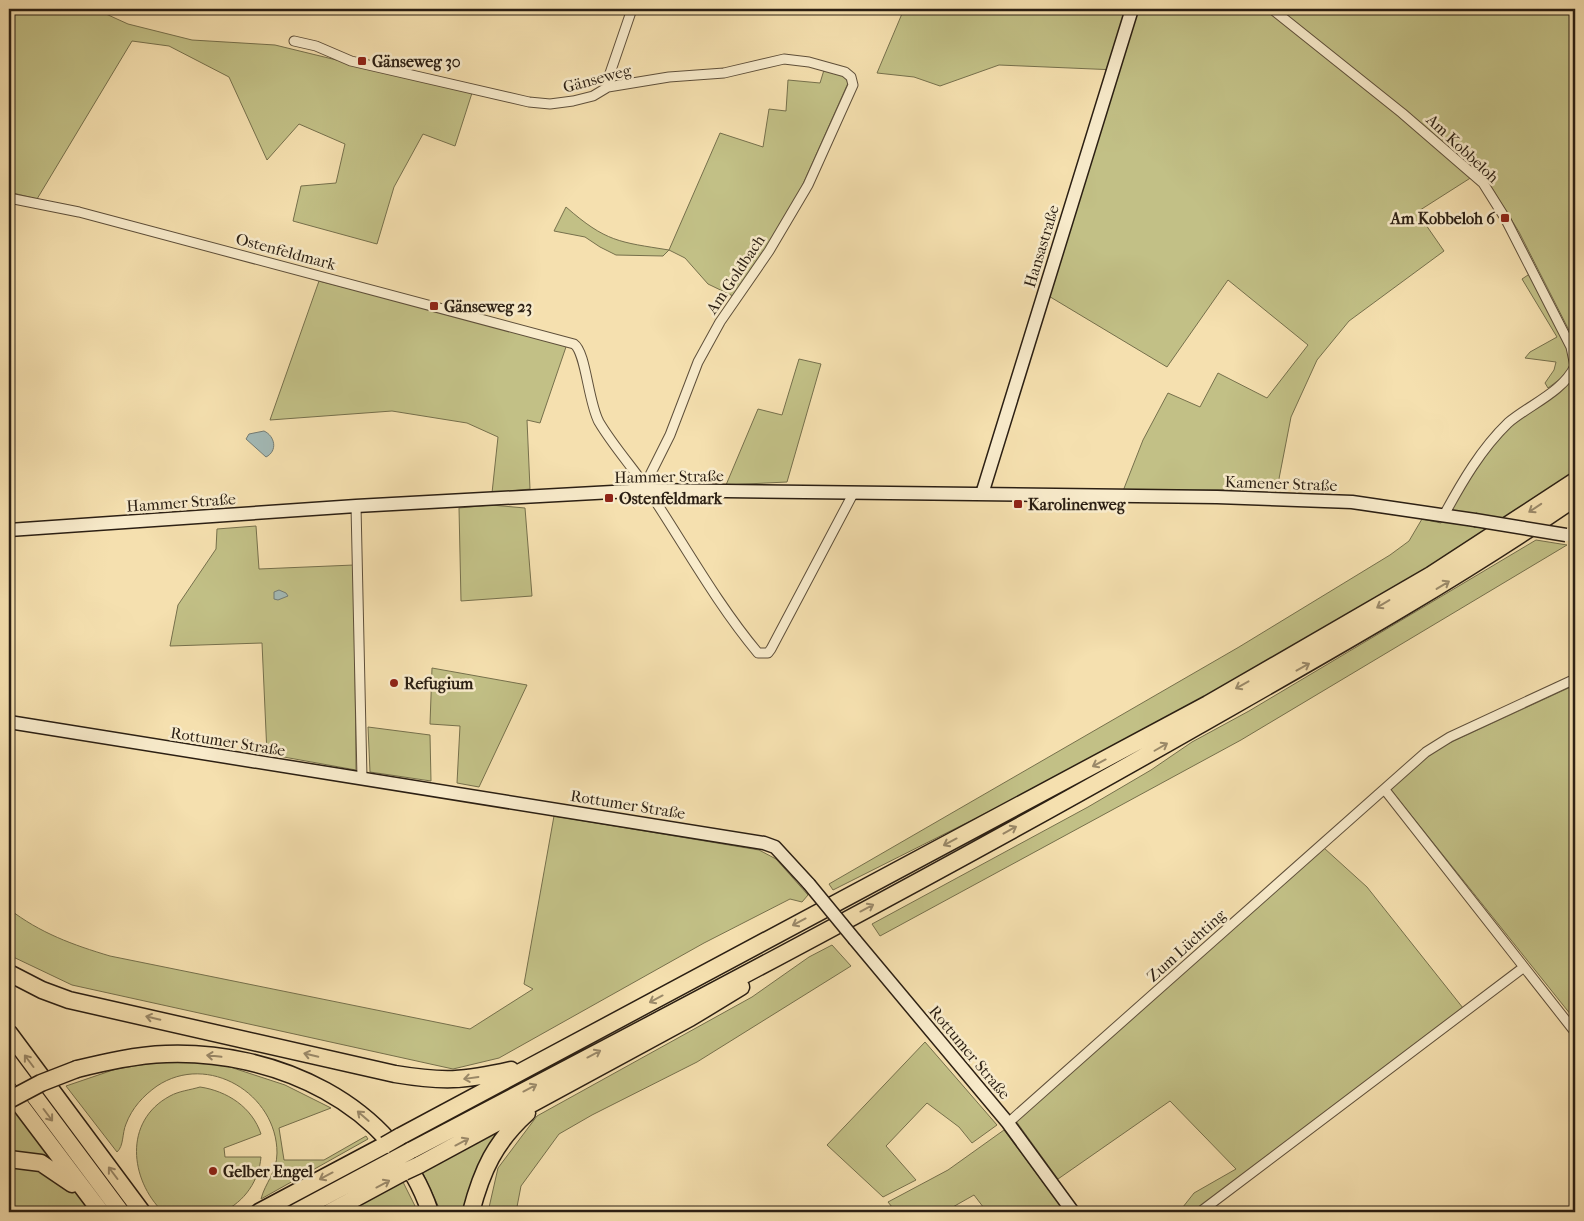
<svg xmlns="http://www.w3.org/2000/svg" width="1584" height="1221" font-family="'IM FELL French Canon',serif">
<rect width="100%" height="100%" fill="#f5e0af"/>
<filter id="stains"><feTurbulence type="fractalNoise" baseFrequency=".004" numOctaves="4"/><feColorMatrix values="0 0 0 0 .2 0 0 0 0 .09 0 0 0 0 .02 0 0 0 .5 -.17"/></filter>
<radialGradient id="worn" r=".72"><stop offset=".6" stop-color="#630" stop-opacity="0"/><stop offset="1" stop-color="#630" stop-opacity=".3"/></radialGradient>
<path fill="#c2c086" stroke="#76704c" d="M 9,9 L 95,9 L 128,24 L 192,40 L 275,45 L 472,93 L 455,146 L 423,134 L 394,187 L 377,244 L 293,221 L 301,186 L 336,183 L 345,144 L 299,124 L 267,160 L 229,77 L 169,46 L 132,41 L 37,199 L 9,192 Z
M 904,9 L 1575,9 L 1575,342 L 1519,232 L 1487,180 L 1472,177 L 1417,212 L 1444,251 L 1349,321 L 1317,360 L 1291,417 L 1277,489 L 1123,491 L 1143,440 L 1168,393 L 1200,407 L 1218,373 L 1267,398 L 1308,345 L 1228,280 L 1167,367 L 1047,295 L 1117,70 L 999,65 L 940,86 L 914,77 L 877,73 Z
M 824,70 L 845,76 L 848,83 L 795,202 L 767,251 L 733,296 L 708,284 L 685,258 L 669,250 L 663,256 L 616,255 L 600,247 L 585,237 L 554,231 L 566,207 C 606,242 619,242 669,250 L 720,133 L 763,147 L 769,109 L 786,111 L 788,80 L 820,83 Z
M 1531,273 L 1567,343 L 1571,364 L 1564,376 L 1548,388 L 1545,383 L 1554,370 L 1556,362 L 1525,358 L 1530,352 L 1557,337 L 1522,279 Z
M 319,281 L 567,344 L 540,423 L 527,420 L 530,489 L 492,493 L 498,437 L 467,423 L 392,411 L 270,420 Z
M 799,359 L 821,364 L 787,482 L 726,485 L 758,409 L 782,415 Z
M 1575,370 L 1575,476 C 1423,578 1263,671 1100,755 C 1011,801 922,845 833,890 L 829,884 L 1239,647 L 1390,555 L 1409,541 L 1422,519 L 1441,523 L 1497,438 Z
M 491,505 L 525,508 L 532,596 L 461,601 L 459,508 Z
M 256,526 L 259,569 L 354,565 L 356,770 L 267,754 L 262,643 L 170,646 L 178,605 L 216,549 L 217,529 Z
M 1536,540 L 1567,545 L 1241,740 L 880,936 L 872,924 L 1088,807 L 1151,770 L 1192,742 L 1249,711 Z
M 432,668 L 527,685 L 479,787 L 457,783 L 460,726 L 430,724 Z
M 1575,685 L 1575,1020 L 1391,790 L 1416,765 L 1443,746 Z
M 368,727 L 430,735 L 431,781 L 370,772 Z
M 554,816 L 759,850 L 776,859 L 808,895 L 802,902 L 790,899 L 704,943 L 499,1058 L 453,1069 L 72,985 L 9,955 L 9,909 C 40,933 73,945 110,956 L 470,1029 L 533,989 L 524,984 Z
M 1324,848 L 1367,887 L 1463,1008 L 1196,1212 L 1179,1212 L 1194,1193 L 1236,1169 L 1170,1101 L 1058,1179 L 1016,1121 Z
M 832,945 L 851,966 L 697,1062 L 592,1115 L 559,1134 L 521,1186 L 516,1212 L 488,1212 L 498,1168 L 537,1116 L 752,997 L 809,957 Z
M 925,1042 L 997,1125 L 972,1143 L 959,1127 L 927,1103 L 886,1146 L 916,1180 L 883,1197 L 827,1145 Z
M 159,1062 L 214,1063 L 230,1067 L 285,1085 L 331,1108 L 279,1128 L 284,1160 L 324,1160 L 366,1136 L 368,1139 L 261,1199 C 265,1183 277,1172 277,1153 C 277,1094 208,1052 157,1086 C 143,1096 132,1108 126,1124 C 122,1133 124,1146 117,1152 L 66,1086 L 116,1069 Z
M 200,1087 C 227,1091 252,1107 261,1134 L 224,1148 L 225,1157 L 261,1157 C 259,1180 245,1202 222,1212 C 213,1215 175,1212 163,1212 C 130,1180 123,1121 170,1096 C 179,1091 190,1090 200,1087 Z
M 16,1106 L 63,1167 L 9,1154 L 9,1111 Z
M 507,1122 L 466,1212 L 441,1212 L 421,1169 Z
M 1004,1130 L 1065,1212 L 987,1212 L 974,1195 L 944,1212 L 896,1212 L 888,1202 L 948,1170 Z
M 9,1163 L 50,1172 L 77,1193 L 93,1212 L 62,1212 L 56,1208 L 43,1212 L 13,1212 L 9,1206 Z
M 403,1182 L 418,1212 L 341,1212 Z"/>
<path fill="#a3bab7" stroke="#737c75" d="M 264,431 C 275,436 278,451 266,457 L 246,439 L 249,434 Z
M 279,590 L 286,593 L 288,596 L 278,600 L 274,599 L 274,592 Z"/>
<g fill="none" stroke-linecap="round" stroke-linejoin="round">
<g stroke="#5e4f3a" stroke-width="11">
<path id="street" d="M 1272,9 L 1402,113 L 1483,183 L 1505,218 L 1571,347 L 1575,366 C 1563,392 1529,405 1508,423 C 1481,449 1462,482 1444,515
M 294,41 L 316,46 L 351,61 L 529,102 L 550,104 L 573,101 L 593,96 L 608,87 L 669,77 L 724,73 L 784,59 L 809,62 L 845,72 L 851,77 L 853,85 L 808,185 L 769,251 L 720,322 L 698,362 L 670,435 L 647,481 L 649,490
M 608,87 L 608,79 L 632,9
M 9,198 L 79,212 L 574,344 C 586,352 588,402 599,422 C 615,449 637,472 654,499 C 688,551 718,605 758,653 L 768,653 L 771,649 L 854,492
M 356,506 L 362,778
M 1385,790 L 1575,1032
M 1008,1123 L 1426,752 L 1450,737 L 1575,679
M 1200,1212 L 1524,967"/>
</g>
<g stroke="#2b1f13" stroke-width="15">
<path id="secondary" d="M 982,494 L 1132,9
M 9,530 L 356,506 L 649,490 L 1217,497 L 1352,502 L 1475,520
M 9,722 L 764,843 L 775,847 L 809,884
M 855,940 L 1008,1123 L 1073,1212"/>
</g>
<g stroke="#2b1f13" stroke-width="19">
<path id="highway" d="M 9,973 L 42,990 L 69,1000 L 395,1074 C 443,1082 463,1081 511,1070
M 9,1033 L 142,1212
M 9,1062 L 121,1212
M 77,1069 C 106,1062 136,1055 166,1054 C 274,1050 394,1103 430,1212
M 9,1090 L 101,1212
M 399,1137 L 1208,704 L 1431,575 L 1575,481
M 410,1151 C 673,1013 937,875 1196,727 C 1324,654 1453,582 1575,498
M 9,1159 L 41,1163 L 72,1184
M 419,1165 L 690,1018 L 741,987
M 259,1212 L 385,1145
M 296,1212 L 395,1159
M 330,1212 L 404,1172
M 471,1212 C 482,1170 495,1142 527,1113"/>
</g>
<use href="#street" stroke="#f8ebcb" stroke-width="9"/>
<use href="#secondary" stroke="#f8ebcb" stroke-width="12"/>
<use href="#highway" stroke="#f5e0af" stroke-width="16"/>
<g stroke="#2b1f13" stroke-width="15" stroke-linecap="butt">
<path id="secondary-bridge" d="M 1475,520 L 1566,535
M 809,884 L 855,940"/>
</g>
<g stroke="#2b1f13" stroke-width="19" stroke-linecap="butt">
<path id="highway-bridge" d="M 9,1100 L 41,1083 L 77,1069
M 385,1145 L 399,1137
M 395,1159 L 410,1151
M 404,1172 L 419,1165"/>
</g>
<use href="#secondary-bridge" stroke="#f8ebcb" stroke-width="12"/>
<use href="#highway-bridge" stroke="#f5e0af" stroke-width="16"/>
</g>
<defs><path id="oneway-shaft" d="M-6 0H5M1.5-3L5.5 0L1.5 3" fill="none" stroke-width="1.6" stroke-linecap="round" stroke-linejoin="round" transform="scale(1.25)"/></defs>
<g stroke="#9a8969">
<use href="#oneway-shaft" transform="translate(1535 508) rotate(146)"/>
<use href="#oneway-shaft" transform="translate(1443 585) rotate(-31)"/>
<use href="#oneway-shaft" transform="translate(1383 604) rotate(149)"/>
<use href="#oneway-shaft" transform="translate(1303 667) rotate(-29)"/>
<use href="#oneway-shaft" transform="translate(1242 685) rotate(151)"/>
<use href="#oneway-shaft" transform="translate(1161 747) rotate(-30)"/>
<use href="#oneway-shaft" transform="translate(1099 763) rotate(152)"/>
<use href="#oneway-shaft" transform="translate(1010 830) rotate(-29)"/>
<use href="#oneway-shaft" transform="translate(950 842) rotate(152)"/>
<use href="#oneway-shaft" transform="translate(867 908) rotate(-28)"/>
<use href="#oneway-shaft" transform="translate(799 922) rotate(152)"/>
<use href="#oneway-shaft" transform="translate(656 999) rotate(152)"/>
<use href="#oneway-shaft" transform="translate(153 1018) rotate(-167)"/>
<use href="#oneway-shaft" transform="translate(594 1054) rotate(-28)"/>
<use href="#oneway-shaft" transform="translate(311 1055) rotate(-167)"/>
<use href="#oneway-shaft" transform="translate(214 1056) rotate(-174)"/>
<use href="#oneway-shaft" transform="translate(29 1061) rotate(-127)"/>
<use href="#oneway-shaft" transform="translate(471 1078) rotate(172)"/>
<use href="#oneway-shaft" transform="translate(530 1088) rotate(-28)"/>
<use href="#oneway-shaft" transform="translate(48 1115) rotate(53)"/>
<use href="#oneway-shaft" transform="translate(363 1116) rotate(-139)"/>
<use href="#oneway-shaft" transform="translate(462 1142) rotate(-28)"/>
<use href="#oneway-shaft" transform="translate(113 1173) rotate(-127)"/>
<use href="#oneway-shaft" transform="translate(326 1176) rotate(152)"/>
<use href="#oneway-shaft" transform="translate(383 1184) rotate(-28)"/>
</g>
<g fill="#8f2418" stroke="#f8ebcb" stroke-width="2">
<rect x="357" y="56" width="10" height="10" rx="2.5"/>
<rect x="1500" y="213" width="10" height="10" rx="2.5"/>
<rect x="429" y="301" width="10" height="10" rx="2.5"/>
<rect x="604" y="493" width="10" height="10" rx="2.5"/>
<rect x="1013" y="499" width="10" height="10" rx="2.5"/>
<circle cx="394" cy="683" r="5"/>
<circle cx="213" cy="1171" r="5"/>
</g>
<g text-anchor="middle" stroke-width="5" stroke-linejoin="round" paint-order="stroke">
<g font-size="16" font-weight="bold" fill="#2b1f13" stroke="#f8ebcb" text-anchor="start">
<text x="372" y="67">Gänseweg 30</text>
<text x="1495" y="224" text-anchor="end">Am Kobbeloh 6</text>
<text x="444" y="312">Gänseweg 23</text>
<text x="619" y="504">Ostenfeldmark</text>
<text x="1028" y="510">Karolinenweg</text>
<text x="404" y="689">Refugium</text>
<text x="223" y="1177">Gelber Engel</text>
</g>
<g font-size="16" fill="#2b1f13" stroke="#f8ebcb">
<text transform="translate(597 78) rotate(-15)" y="6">Gänseweg</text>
<text transform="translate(1463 148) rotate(43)" y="6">Am Kobbeloh</text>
<text transform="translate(1041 246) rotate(-73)" y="6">Hansastraße</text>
<text transform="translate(286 251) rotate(15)" y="6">Ostenfeldmark</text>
<text transform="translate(735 274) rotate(-56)" y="6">Am Goldbach</text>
<text transform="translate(669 476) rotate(-1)" y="6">Hammer Straße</text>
<text transform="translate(1281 483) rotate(2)" y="6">Kamener Straße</text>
<text transform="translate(181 502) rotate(-4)" y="6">Hammer Straße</text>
<text transform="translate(228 741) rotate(9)" y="6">Rottumer Straße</text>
<text transform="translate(628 804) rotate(9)" y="6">Rottumer Straße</text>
<text transform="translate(1186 945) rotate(-42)" y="6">Zum Lüchting</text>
<text transform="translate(970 1052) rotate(50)" y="6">Rottumer Straße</text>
</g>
</g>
<rect width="1584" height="1221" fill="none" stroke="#f5e0af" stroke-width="30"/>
<rect x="10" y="10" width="1564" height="1201" fill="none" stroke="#2b1f13" stroke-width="2.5"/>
<rect x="15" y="15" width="1554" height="1191" fill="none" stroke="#2b1f13"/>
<rect width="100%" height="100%" filter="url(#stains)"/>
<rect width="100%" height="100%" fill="url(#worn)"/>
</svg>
